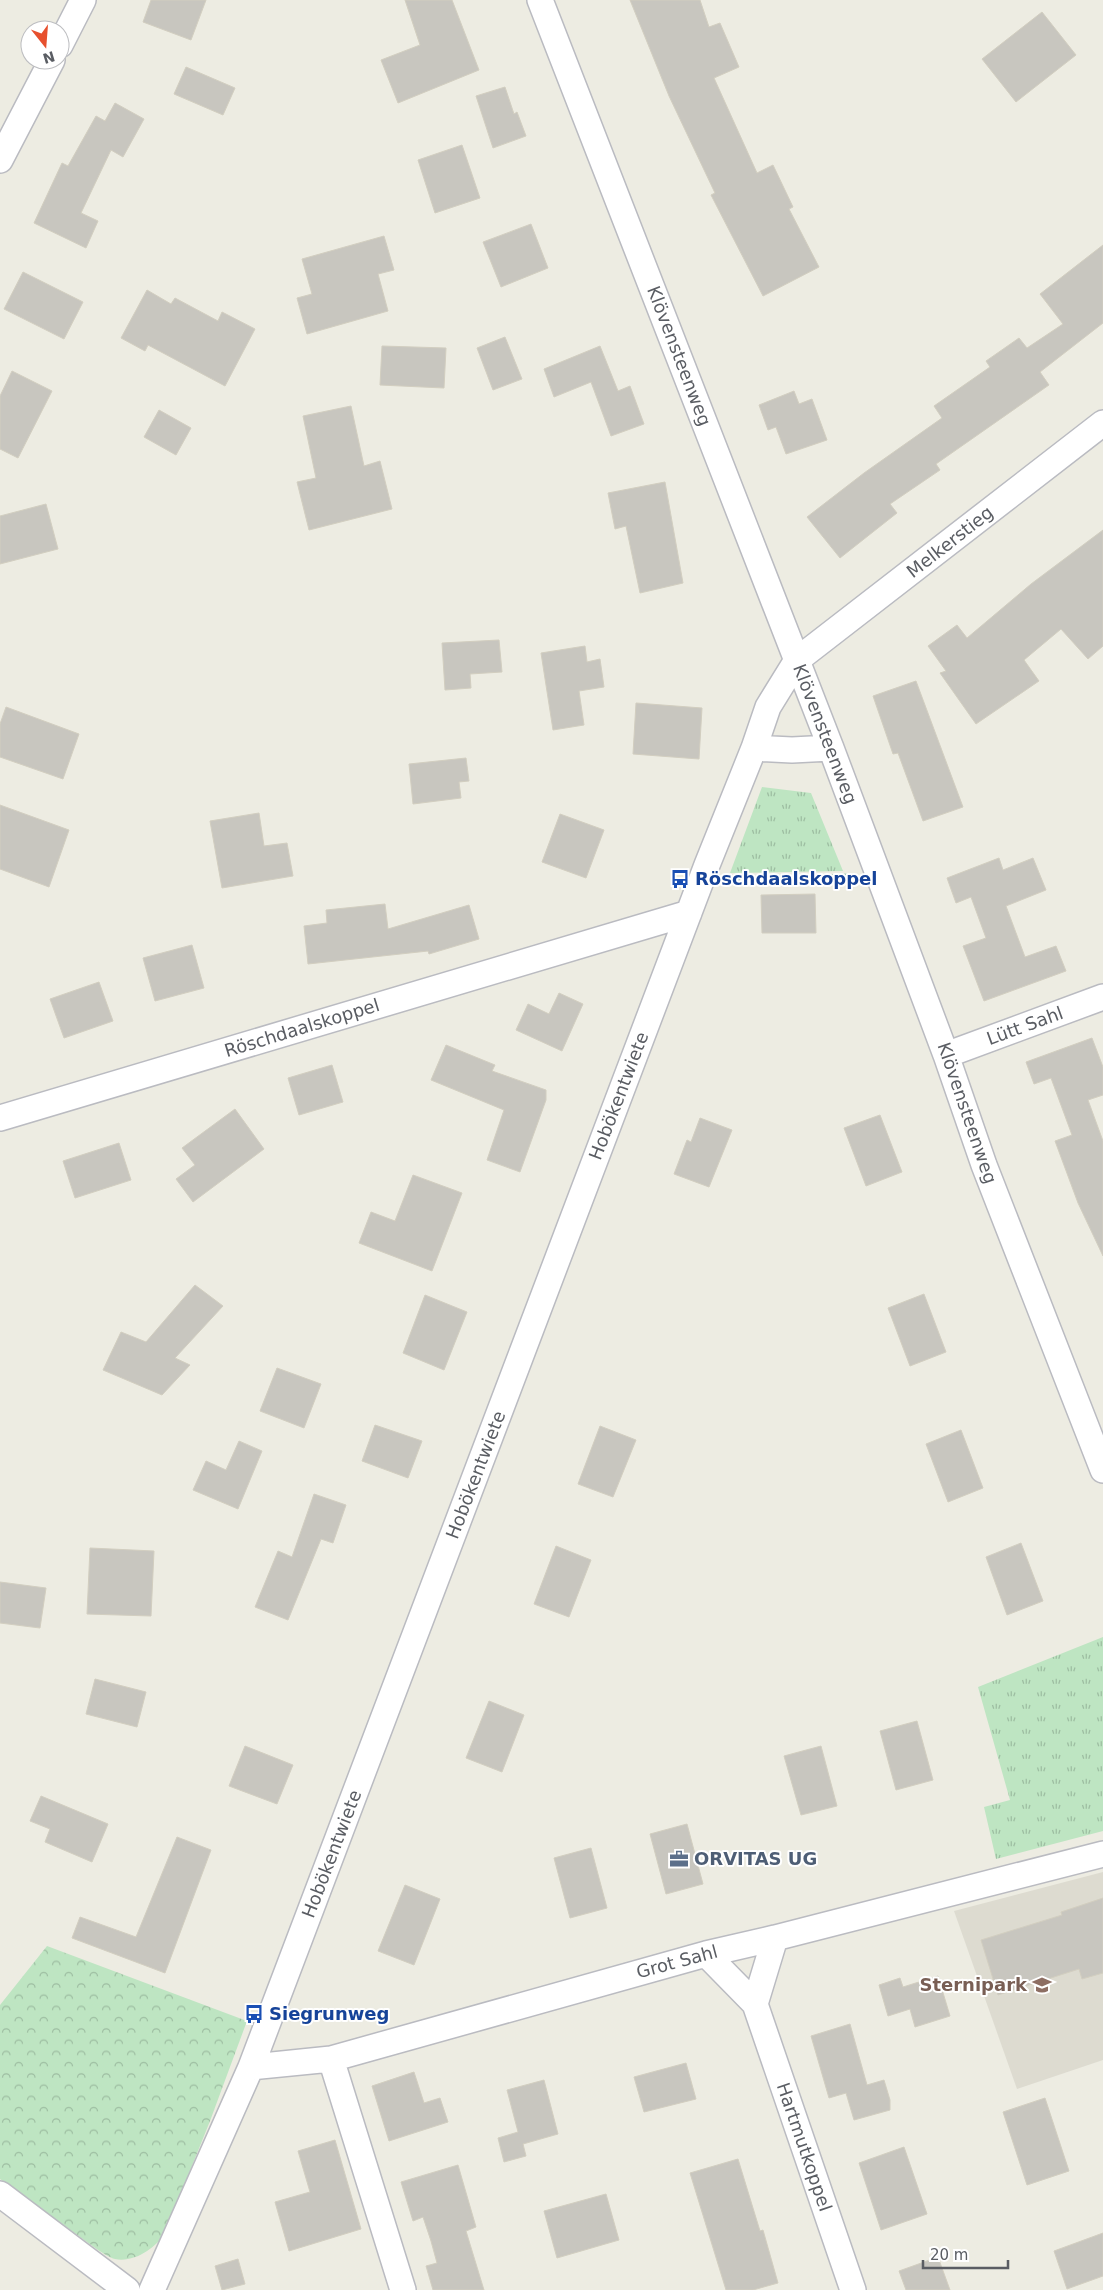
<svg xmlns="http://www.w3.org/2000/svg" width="1103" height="2290" font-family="'DejaVu Sans',sans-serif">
<defs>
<pattern id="grass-tufts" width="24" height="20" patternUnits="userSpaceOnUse" patternTransform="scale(1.25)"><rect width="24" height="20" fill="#bee5c2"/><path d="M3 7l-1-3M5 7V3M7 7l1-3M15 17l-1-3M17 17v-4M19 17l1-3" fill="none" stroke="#9dbda1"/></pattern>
<pattern id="forest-crowns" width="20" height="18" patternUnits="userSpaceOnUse" patternTransform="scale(1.25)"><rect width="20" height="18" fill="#bee5c2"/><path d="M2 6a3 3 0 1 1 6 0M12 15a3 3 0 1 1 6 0" fill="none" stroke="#9dbda1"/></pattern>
</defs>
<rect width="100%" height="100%" fill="#edece2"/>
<path fill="#dddbd0" d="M 1103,1872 L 1103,2060 L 1017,2089 L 954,1911 Z"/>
<path fill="url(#grass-tufts)" d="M 762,787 L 811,793 L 843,871 L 730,873 Z
M 1103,1637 L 1103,1831 L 996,1859 L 984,1807 L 1010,1800 L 978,1687 Z"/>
<path fill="url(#forest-crowns)" d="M 47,1946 L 247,2021 L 210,2121 L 165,2233 C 156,2248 134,2263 115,2259 C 110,2258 103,2253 98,2250 L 0,2179 L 0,2005 Z"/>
<path fill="#c8c6bf" stroke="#d2cec0" d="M 151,0 L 206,0 L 191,40 L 143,22 Z
M 405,0 L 452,0 L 479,70 L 398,103 L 381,60 L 420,45 Z
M 630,0 L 700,0 L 709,27 L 720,23 L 739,67 L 714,78 L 757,173 L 773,165 L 793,207 L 789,209 L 819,267 L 763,296 L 711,195 L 715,193 L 669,96 Z
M 1042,12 L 1076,55 L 1016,102 L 982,59 Z
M 186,67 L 235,88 L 223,115 L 174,94 Z
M 505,87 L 514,114 L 517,112 L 526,136 L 493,148 L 476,96 Z
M 115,103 L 144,119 L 123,157 L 111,150 L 81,213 L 98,221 L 86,248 L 34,223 L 62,163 L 68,166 L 96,116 L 105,121 Z
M 462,145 L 480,198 L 435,213 L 418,160 Z
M 531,224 L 548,268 L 501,287 L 483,242 Z
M 384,236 L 394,270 L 378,274 L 388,311 L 307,334 L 297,298 L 312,294 L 302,259 Z
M 1103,245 L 1103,323 L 1040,372 L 1049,385 L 936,464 L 940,470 L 890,504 L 897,513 L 840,558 L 807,517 L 864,473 L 942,418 L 934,406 L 990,367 L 986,361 L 1019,338 L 1027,348 L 1063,324 L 1040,294 Z
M 23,272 L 83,302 L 64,339 L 4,309 Z
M 147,290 L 171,304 L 175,298 L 218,321 L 222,312 L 255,329 L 225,386 L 148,345 L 145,351 L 121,338 Z
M 505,337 L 522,379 L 493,390 L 477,348 Z
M 382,346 L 446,348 L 444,388 L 380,385 Z
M 600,346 L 618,391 L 630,386 L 644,424 L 611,436 L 591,382 L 554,397 L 544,369 Z
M 12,371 L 52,391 L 18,458 L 0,449 L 0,396 Z
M 794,391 L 799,404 L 812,399 L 827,440 L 786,454 L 776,427 L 768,430 L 759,405 Z
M 351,406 L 364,466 L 380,461 L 392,509 L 309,530 L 297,482 L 316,478 L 303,416 Z
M 159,410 L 191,428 L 176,455 L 144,437 Z
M 665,482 L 683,583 L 640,593 L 626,526 L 615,529 L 608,493 Z
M 46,504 L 58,549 L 0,564 L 0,516 Z
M 1103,530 L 1103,646 L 1088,659 L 1061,629 L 1024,660 L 1039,681 L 976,724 L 940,673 L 946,671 L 928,646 L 957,625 L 967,638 L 1031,584 Z
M 499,640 L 502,672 L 470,674 L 471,688 L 445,690 L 442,643 Z
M 585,646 L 587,662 L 600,659 L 604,687 L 579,691 L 584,725 L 553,730 L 541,653 Z
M 916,681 L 963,807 L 923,821 L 898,753 L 893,754 L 873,696 Z
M 636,703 L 702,708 L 699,759 L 633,754 Z
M 6,707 L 79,734 L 63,779 L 0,757 L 0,724 Z
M 466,758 L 469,781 L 459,782 L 461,798 L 413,804 L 409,764 Z
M 0,805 L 69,830 L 49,887 L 0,869 Z
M 259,813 L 264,846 L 287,843 L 293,876 L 222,888 L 210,821 Z
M 560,814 L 604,830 L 586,878 L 542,862 Z
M 999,858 L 1003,870 L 1033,858 L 1046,890 L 1006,906 L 1025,957 L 1056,946 L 1066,971 L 984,1001 L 963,946 L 986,938 L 971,897 L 956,903 L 947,878 Z
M 815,894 L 816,933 L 762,933 L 761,895 Z
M 385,904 L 388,929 L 469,905 L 479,939 L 429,954 L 428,951 L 308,964 L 304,926 L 327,923 L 326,910 Z
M 192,945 L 204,988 L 155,1001 L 143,958 Z
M 99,982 L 113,1021 L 64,1038 L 50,999 Z
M 559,993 L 583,1004 L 562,1051 L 516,1030 L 528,1004 L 549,1014 Z
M 1092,1038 L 1103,1067 L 1103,1095 L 1088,1100 L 1103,1141 L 1103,1256 L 1078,1203 L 1055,1141 L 1072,1135 L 1051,1078 L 1034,1084 L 1026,1062 Z
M 446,1045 L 495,1065 L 492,1071 L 546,1090 L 546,1100 L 520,1172 L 487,1160 L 504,1110 L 431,1080 Z
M 332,1065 L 343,1102 L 299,1115 L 288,1078 Z
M 235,1109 L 264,1149 L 193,1202 L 176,1179 L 195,1165 L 182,1148 Z
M 880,1115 L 902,1172 L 866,1186 L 844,1128 Z
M 700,1118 L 732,1130 L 709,1187 L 674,1174 L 687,1140 L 691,1142 Z
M 119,1143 L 131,1180 L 75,1198 L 63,1161 Z
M 413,1175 L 462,1193 L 432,1271 L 359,1243 L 371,1212 L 395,1221 Z
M 195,1285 L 223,1306 L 175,1358 L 190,1365 L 162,1395 L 103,1370 L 121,1332 L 146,1342 Z
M 924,1294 L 946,1352 L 910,1366 L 888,1308 Z
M 425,1295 L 467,1312 L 444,1370 L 403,1353 Z
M 277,1368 L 321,1384 L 304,1428 L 260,1411 Z
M 375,1425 L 422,1441 L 408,1478 L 362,1461 Z
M 600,1426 L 636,1440 L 613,1497 L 578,1484 Z
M 961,1430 L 983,1488 L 948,1502 L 926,1444 Z
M 239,1441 L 262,1451 L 238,1509 L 193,1490 L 206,1461 L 226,1470 Z
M 314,1494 L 346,1505 L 333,1543 L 321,1539 L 288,1620 L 255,1607 L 278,1551 L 292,1557 Z
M 1021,1543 L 1043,1601 L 1007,1615 L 986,1557 Z
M 556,1546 L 591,1560 L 569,1617 L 534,1604 Z
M 90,1548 L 154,1551 L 151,1616 L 87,1614 Z
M 0,1582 L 46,1588 L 40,1628 L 0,1623 Z
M 95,1679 L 146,1692 L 137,1727 L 86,1714 Z
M 489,1701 L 524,1715 L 502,1772 L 466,1758 Z
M 917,1721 L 933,1780 L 896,1790 L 880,1731 Z
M 245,1746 L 293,1765 L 277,1804 L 229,1786 Z
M 821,1746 L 837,1806 L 801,1815 L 784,1756 Z
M 41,1796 L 108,1824 L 92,1862 L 45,1842 L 50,1829 L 30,1821 Z
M 687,1824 L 703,1884 L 666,1894 L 650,1834 Z
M 177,1837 L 211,1850 L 165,1973 L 72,1938 L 80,1917 L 136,1937 Z
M 591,1848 L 607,1908 L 570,1918 L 554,1858 Z
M 405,1885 L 440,1899 L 414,1965 L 378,1951 Z
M 1103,1898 L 1103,1973 L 1082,1979 L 1079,1969 L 998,1995 L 981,1940 L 1062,1915 L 1061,1912 Z
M 938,1976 L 950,2016 L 915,2027 L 910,2009 L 888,2016 L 879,1985 L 900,1978 L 903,1987 Z
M 850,2024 L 867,2085 L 884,2080 L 890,2100 L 890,2110 L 854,2120 L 846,2093 L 829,2098 L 811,2036 Z
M 686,2063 L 696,2099 L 644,2112 L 634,2077 Z
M 414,2072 L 424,2103 L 440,2098 L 448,2122 L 389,2141 L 372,2086 Z
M 544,2080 L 558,2134 L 523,2144 L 526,2156 L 504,2162 L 498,2138 L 518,2132 L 507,2090 Z
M 1045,2098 L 1069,2171 L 1027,2185 L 1003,2112 Z
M 335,2140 L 361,2229 L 289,2251 L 275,2202 L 310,2192 L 298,2151 Z
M 904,2147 L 927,2214 L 881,2230 L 859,2163 Z
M 738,2159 L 760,2231 L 763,2230 L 778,2283 L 753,2290 L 726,2290 L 690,2173 Z
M 458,2165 L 476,2227 L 466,2231 L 484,2290 L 433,2290 L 426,2266 L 437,2263 L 431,2241 L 423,2217 L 413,2221 L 401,2182 Z
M 606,2194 L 619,2240 L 557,2258 L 544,2211 Z
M 1103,2233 L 1103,2276 L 1067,2289 L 1054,2251 Z
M 938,2257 L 950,2290 L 906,2290 L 899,2271 Z
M 238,2259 L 245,2284 L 222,2290 L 215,2266 Z"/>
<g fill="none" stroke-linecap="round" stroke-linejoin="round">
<g stroke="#babbc1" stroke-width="28">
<path id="minor" d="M 540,0 L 831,748 L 946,1055 L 984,1165 L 1103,1470
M 60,45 L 83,0
M 0,160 L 52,60
M 754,748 L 792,750 L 831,748
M 946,1055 L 1103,997
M 0,1118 L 689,913
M 706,1954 L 755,2004 L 853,2290
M 755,2004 L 775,1938
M 331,2059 L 403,2290
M 251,2067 L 331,2059 L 706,1954 L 775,1938 L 1103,1854
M 0,2194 L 127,2290
M 152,2290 L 251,2067 L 707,865 L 754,748 L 768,707 L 797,660 L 1103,423"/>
</g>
<path stroke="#98c5aa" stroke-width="3" stroke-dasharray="5 2.5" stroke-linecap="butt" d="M 731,879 L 849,875"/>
<use href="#minor" stroke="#fff" stroke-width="25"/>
</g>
<defs>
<g id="bus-bare" transform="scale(1.5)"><path d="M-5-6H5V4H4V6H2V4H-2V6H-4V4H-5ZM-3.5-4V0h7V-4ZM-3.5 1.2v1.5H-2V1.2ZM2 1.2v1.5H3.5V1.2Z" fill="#1a4fb4" stroke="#fff" stroke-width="2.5" paint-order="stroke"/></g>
<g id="office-bare" transform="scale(1.5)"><path d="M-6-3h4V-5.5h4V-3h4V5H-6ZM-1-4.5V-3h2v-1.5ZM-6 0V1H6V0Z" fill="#5c6f8a" stroke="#fff" stroke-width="2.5" paint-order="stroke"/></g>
<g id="school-bare" transform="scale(1.5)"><path d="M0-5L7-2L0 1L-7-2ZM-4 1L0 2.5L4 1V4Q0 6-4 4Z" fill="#8d6e63" stroke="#fff" stroke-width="2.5" paint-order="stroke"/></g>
</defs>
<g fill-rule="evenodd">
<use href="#bus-bare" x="680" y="879"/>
<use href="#office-bare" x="679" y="1859"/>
<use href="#school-bare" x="1042" y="1985"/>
<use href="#bus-bare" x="254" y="2014"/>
</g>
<g text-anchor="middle" stroke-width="4" stroke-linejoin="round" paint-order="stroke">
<g font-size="18" fill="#5a5d63" stroke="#fff">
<text transform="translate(679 356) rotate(69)" y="6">Klövensteenweg</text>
<text transform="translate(950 542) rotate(-38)" y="6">Melkerstieg</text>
<text transform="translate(825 734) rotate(69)" y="6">Klövensteenweg</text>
<text transform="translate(1025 1026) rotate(-20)" y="6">Lütt Sahl</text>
<text transform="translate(302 1028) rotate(-17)" y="6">Röschdaalskoppel</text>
<text transform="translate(619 1096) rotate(-69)" y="6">Hobökentwiete</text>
<text transform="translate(967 1113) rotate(71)" y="6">Klövensteenweg</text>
<text transform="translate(476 1475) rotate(-69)" y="6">Hobökentwiete</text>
<text transform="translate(332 1854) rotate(-69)" y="6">Hobökentwiete</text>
<text transform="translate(677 1962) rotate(-15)" y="6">Grot Sahl</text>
<text transform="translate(804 2147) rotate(71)" y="6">Hartmutkoppel</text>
</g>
<g font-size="18" font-weight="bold" fill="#164399" stroke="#fff" text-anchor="start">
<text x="695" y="885">Röschdaalskoppel</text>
<text x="269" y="2020">Siegrunweg</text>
</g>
<g font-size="18" font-weight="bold" fill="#4e5e75" stroke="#fff" text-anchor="start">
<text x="694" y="1865">ORVITAS UG</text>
</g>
<g font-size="18" font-weight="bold" fill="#785e54" stroke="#fff" text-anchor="end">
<text x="1027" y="1991">Sternipark</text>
</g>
</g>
<g transform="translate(45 45) rotate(163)"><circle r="24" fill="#ffffff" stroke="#bdbec1"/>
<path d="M0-4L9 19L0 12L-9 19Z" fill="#e7502e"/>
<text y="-8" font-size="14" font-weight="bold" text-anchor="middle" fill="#5a5d63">N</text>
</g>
<path d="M923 2260v8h85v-8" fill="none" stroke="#5a5d63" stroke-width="2.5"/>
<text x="930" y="2260" font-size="15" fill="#5a5d63" stroke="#ffffff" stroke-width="4" paint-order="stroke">20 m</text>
</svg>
